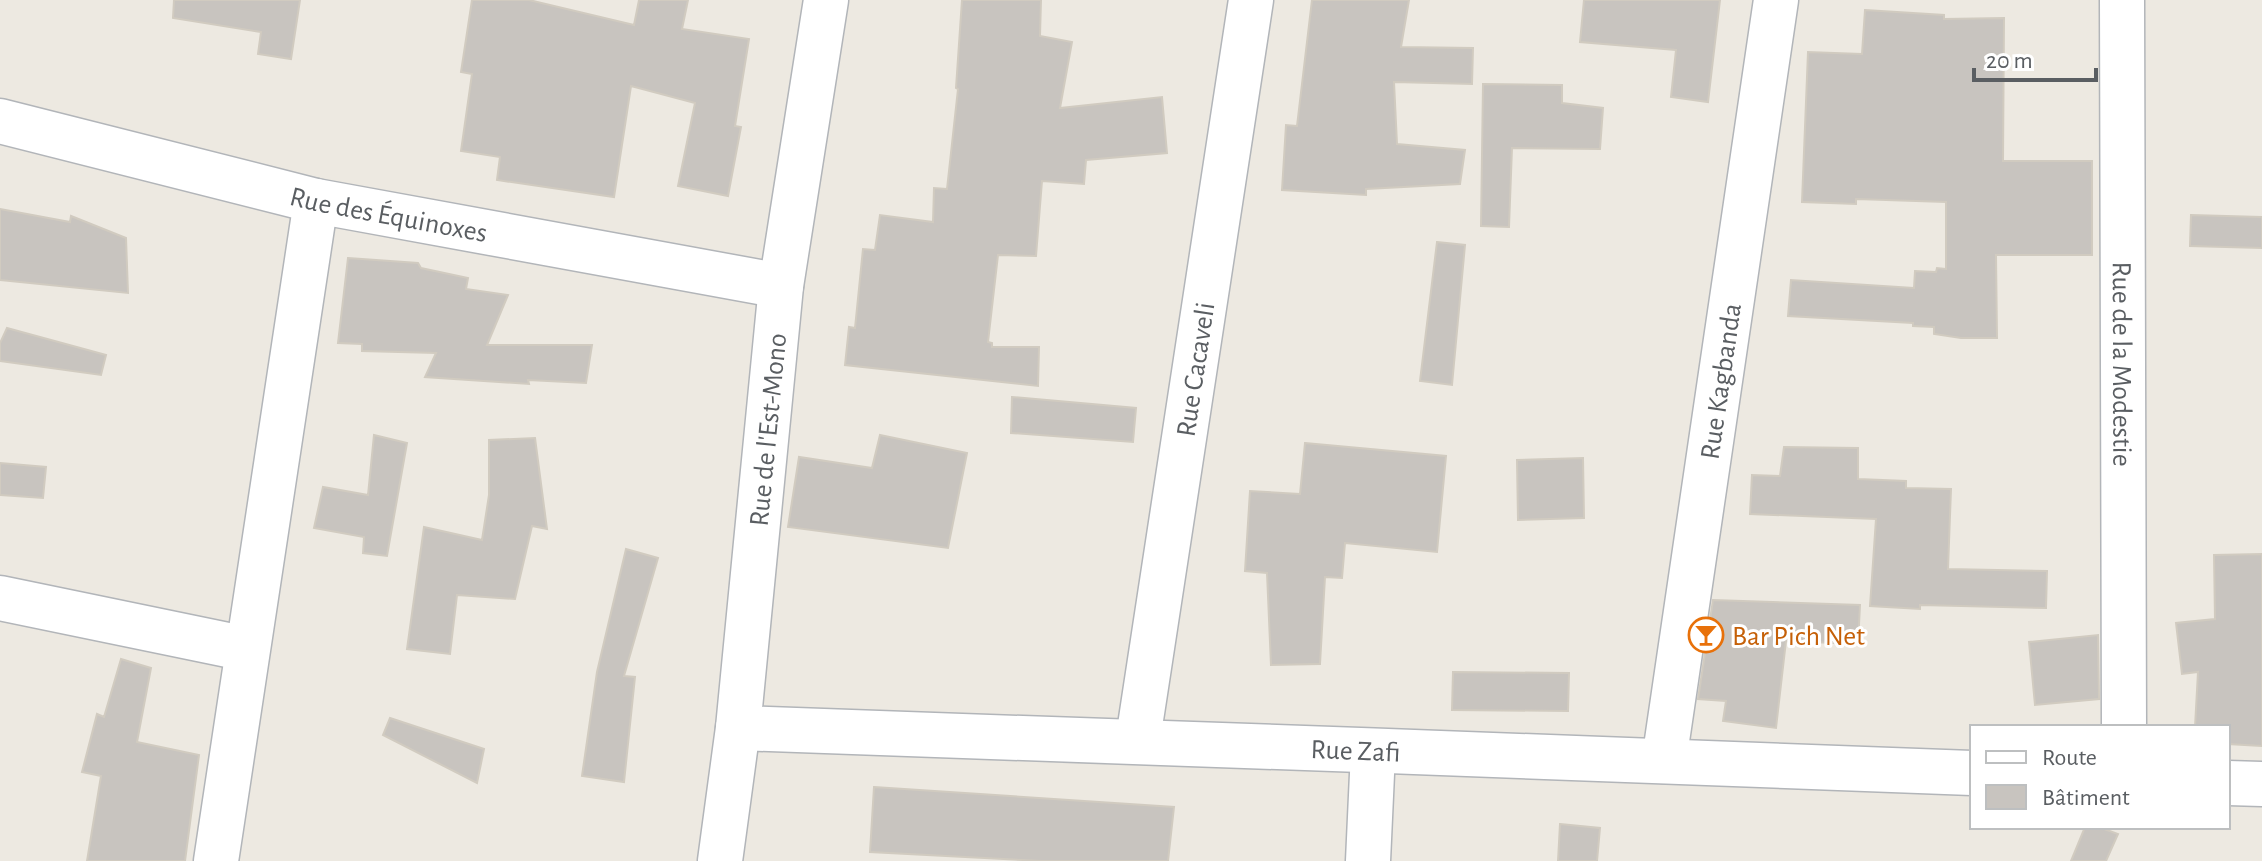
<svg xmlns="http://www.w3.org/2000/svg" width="2262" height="861" font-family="'Alegreya Sans',sans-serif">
<rect width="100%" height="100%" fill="#ede9e1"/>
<path fill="#c8c4bf" stroke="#d1cbc0" stroke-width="2" d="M 174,0 L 300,0 L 291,59 L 258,54 L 261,32 L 173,18 Z
M 472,0 L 529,0 L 634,25 L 639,0 L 688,0 L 682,29 L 749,39 L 735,126 L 741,127 L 728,196 L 678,186 L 695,103 L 631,86 L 614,197 L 497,180 L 500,157 L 461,151 L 472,74 L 461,72 Z
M 962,0 L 1041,0 L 1040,36 L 1072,42 L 1060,108 L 1162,97 L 1167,153 L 1086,160 L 1084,184 L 1042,181 L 1036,256 L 998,255 L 988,342 L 992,343 L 992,347 L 1039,347 L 1038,386 L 845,365 L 849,327 L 855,328 L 863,249 L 875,250 L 880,215 L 933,222 L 934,188 L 947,189 L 958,89 L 956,88 Z
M 1312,0 L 1409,0 L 1401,47 L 1473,48 L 1472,84 L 1394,82 L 1397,144 L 1465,150 L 1460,184 L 1366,189 L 1366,195 L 1282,190 L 1286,125 L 1297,126 Z
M 1584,0 L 1720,0 L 1708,102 L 1671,97 L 1676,50 L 1580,42 Z
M 1865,10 L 1944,15 L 1944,19 L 2004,18 L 2003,161 L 2092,161 L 2092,255 L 1996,255 L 1997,338 L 1961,338 L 1934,334 L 1934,327 L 1913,326 L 1913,323 L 1788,316 L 1791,280 L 1914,288 L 1915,271 L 1936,272 L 1937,268 L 1946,269 L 1946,202 L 1856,199 L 1856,204 L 1802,202 L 1808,52 L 1862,54 Z
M 1483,84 L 1562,85 L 1562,103 L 1603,108 L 1600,149 L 1512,148 L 1509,227 L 1481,226 Z
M 0,209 L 70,222 L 71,216 L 126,238 L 128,293 L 0,280 Z
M 2191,215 L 2262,217 L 2262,248 L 2190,246 Z
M 1437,242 L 1465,245 L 1452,385 L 1420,381 Z
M 348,258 L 418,263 L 421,268 L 468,278 L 466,289 L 508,295 L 487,345 L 592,345 L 586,383 L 528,380 L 529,384 L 425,377 L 436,353 L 362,351 L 362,344 L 338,343 Z
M 7,328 L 106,355 L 101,375 L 0,361 L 0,343 Z
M 1012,397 L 1136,408 L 1133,442 L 1011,433 Z
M 374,435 L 407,443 L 387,556 L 363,553 L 364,537 L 314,528 L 323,487 L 368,495 Z
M 880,435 L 967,453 L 948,548 L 788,527 L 799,457 L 872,468 Z
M 535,438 L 547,529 L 532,526 L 515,599 L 457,595 L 450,654 L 407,649 L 424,527 L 482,540 L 489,495 L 489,440 Z
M 1305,443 L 1446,456 L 1437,552 L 1345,543 L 1342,578 L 1325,577 L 1320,664 L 1271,665 L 1267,573 L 1245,571 L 1250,491 L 1300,494 Z
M 1784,447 L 1858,448 L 1858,479 L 1906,481 L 1906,488 L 1951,489 L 1948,569 L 2047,571 L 2046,608 L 1920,605 L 1920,609 L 1870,606 L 1876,519 L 1750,514 L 1752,475 L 1780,476 Z
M 1583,458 L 1584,518 L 1518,520 L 1517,460 Z
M 0,463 L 46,467 L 43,498 L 0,495 Z
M 626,549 L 658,558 L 624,676 L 635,677 L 624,782 L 582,776 L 597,672 Z
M 2262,554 L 2262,746 L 2228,744 L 2228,727 L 2195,727 L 2198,672 L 2182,674 L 2176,623 L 2215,619 L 2214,555 Z
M 1713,600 L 1860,605 L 1858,644 L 1786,641 L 1776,728 L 1723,721 L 1726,701 L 1698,699 Z
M 2098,635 L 2099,699 L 2035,705 L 2029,642 Z
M 121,659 L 151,668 L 137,742 L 199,755 L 185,861 L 87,861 L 101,776 L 82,772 L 97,714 L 104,717 Z
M 1453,672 L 1569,673 L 1568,711 L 1452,710 Z
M 390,718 L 484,749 L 477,783 L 383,735 Z
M 874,787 L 1174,807 L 1168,861 L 1042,861 L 870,852 Z
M 1560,824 L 1600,828 L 1597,861 L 1558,861 Z
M 2085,827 L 2099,827 L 2118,834 L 2106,861 L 2071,861 Z"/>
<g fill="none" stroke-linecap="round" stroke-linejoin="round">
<g stroke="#b2b5b9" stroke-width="47">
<g id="minor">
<path id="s1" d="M 2122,0 L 2124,727"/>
<path id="s2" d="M 0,121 L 316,201 L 781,286"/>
<path d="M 0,598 L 247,649"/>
<path id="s3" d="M 738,728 C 1149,740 1561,759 1972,773"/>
<path id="s4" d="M 1138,739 L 1251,0"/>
<path id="s5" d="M 1664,761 L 1776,0"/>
<path d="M 2228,783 L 2262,784"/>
<path d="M 216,861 L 316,201"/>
<path id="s6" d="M 720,861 L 738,728 L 781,286 L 826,0"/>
<path d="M 1368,861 L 1373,752"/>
</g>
</g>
<use href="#minor" stroke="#fff" stroke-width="44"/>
</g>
<defs>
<g id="bar-ring" transform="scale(1.8)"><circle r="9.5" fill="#fff" stroke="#e8710a" stroke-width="1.5"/><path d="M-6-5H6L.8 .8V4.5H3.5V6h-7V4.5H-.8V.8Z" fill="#e8710a"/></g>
</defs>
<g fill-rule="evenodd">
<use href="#bar-ring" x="1706" y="635"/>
</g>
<g text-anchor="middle" stroke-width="6" stroke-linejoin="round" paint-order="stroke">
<g font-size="28" fill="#5a5e62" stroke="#fff">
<text dy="10" stroke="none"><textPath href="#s2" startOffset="400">Rue des Équinoxes</textPath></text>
<text dy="10" stroke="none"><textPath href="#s1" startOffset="364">Rue de la Modestie</textPath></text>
<text dy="10" stroke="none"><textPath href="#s4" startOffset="374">Rue Cacaveli</textPath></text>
<text dy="10" stroke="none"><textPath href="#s5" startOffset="384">Rue Kagbanda</textPath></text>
<text dy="10" stroke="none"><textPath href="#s6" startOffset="434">Rue de l'Est-Mono</textPath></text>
<text dy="10" stroke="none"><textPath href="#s3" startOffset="618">Rue Zafi</textPath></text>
</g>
<g font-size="28" fill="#c56008" stroke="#fff" text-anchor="start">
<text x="1732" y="645">Bar Pich Net</text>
</g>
</g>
<rect x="1970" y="725" width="260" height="104" fill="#ffffff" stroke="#bdbfc0" stroke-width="2"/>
<rect x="1986" y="751" width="40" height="12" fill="#ffffff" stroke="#bdbfc0" stroke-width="2"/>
<text x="2042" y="765" font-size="24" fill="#5a5e62">Route</text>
<rect x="1986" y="785" width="40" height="24" fill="#c8c4bf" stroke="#bdbfc0" stroke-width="2"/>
<text x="2042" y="805" font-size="24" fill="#5a5e62">Bâtiment</text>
<path d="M1974 68v12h122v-12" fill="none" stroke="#5a5e62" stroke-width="4"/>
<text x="1986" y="68" font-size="24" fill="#5a5e62" stroke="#ffffff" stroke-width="6" paint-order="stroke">20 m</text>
</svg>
